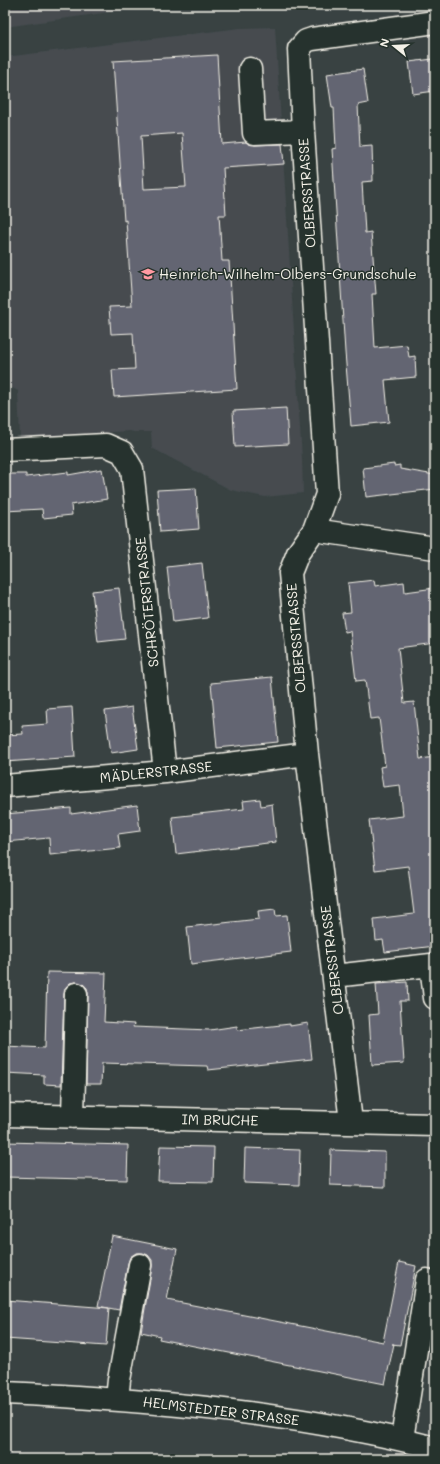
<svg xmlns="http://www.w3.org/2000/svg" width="440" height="1464" font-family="Mali,sans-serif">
<rect width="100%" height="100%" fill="#394242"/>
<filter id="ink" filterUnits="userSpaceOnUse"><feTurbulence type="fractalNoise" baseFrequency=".025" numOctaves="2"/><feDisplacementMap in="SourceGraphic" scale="8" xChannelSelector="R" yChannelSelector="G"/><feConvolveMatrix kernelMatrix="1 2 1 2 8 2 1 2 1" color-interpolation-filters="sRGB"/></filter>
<g filter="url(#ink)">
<path fill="#464c50" d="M 5,5 L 159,5 L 5,27 Z
M 275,27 L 302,459 L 303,493 L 265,497 L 231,490 L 152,448 L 151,432 L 134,432 L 130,431 L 20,437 L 18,391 L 5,384 L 5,57 L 240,28 Z"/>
<path fill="#646572" stroke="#f4f1e8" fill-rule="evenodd" d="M 217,55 L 222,144 L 246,142 L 255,145 L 282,144 L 284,164 L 223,168 L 226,215 L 219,215 L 222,261 L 229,261 L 237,389 L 114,397 L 112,370 L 135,369 L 133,333 L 111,334 L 109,307 L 132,306 L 126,220 L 124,221 L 113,61 ZM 182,133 L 186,187 L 144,189 L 141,136 Z
M 433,59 L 435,76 L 435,91 L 413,94 L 409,62 Z
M 363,69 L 368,103 L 358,105 L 360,147 L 372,146 L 373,181 L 362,182 L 365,233 L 371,232 L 376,294 L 372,294 L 375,348 L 407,345 L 409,357 L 415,356 L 416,377 L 385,380 L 389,422 L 351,426 L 345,352 L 332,149 L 336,148 L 334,108 L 332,108 L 327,74 Z
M 286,408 L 288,444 L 235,447 L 233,411 Z
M 394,464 L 394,466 L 400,465 L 400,469 L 435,475 L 435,489 L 366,497 L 363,468 Z
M 102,469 L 107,499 L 71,505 L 72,515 L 43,518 L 42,509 L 5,511 L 5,474 L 26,474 L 26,477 L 68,472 L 68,475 Z
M 196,488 L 199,529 L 160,532 L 157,490 Z
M 202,563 L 208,618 L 173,622 L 167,567 Z
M 374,580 L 375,586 L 404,582 L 405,592 L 435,588 L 435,643 L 398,648 L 404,703 L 414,702 L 420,759 L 435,757 L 435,946 L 385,952 L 383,940 L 376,941 L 374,919 L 414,914 L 408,866 L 375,870 L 369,820 L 403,816 L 400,785 L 383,787 L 380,767 L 385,766 L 379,718 L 370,719 L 365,680 L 356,681 L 350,631 L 345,632 L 342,613 L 351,612 L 348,583 Z
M 119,588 L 125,639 L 98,642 L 92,591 Z
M 272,677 L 278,742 L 217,748 L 211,683 Z
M 72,707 L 75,757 L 5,762 L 5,735 L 23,734 L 22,726 L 48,724 L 47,709 Z
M 132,707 L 138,749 L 111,753 L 105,711 Z
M 260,799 L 261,806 L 272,804 L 276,842 L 176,854 L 172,817 L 244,809 L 243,801 Z
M 137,805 L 140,831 L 118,834 L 120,848 L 50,855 L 49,838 L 5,842 L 5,814 L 71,808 L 71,814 Z
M 275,909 L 276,916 L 287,915 L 291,952 L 191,964 L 187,927 L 259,919 L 258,911 Z
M 47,972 L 106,973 L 104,1022 L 134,1024 L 133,1027 L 210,1030 L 237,1026 L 237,1030 L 290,1024 L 290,1026 L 308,1023 L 312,1059 L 208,1070 L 207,1066 L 102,1063 L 101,1084 L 86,1084 L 88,994 L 87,988 L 83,984 L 76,982 L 70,983 L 66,987 L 64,994 L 61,1085 L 44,1084 L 44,1075 L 5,1073 L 5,1046 L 45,1048 Z
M 407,982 L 408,1001 L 400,1001 L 404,1063 L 372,1065 L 369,1015 L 378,1014 L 376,984 Z
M 5,1142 L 128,1145 L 127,1180 L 5,1177 Z
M 160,1146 L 214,1147 L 213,1182 L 158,1181 Z
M 245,1148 L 300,1150 L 299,1185 L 244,1183 Z
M 331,1150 L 385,1152 L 385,1187 L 330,1185 Z
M 112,1236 L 177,1249 L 167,1300 L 383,1342 L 399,1262 L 416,1266 L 400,1345 L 392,1344 L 394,1344 L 385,1384 L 159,1339 L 160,1336 L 141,1332 L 152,1267 L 152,1260 L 148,1255 L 143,1253 L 136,1253 L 130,1257 L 128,1263 L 119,1310 L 98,1306 Z
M 5,1300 L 109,1308 L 106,1346 L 5,1339 Z"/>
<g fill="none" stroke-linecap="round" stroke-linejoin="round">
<g stroke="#f4f1e8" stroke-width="25">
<path id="minor" d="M 250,69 L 254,133 L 303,131
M 5,450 L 106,445 L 122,452 L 132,469 L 165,772
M 314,530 L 435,548
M 5,786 L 165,772 L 307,754
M 334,976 L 431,965 L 435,998
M 5,1115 L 435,1125
M 73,1117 L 76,994
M 351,1122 L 307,754 L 290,573 L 298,553 L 314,530 L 327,494 L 303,131 L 299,49 L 306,41 L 312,39 L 435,22
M 5,1393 C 149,1400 295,1412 435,1448
M 117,1399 L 119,1380 L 140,1265
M 402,1439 L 427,1280"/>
</g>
<use href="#minor" stroke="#26332d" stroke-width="22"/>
</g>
</g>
<defs>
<g id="school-bare" transform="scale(1.08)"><path d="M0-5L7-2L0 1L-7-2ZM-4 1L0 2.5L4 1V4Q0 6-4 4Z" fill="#ff9aa2" stroke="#26332d" stroke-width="2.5" paint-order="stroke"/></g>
</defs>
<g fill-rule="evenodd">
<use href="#school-bare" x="148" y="274"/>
</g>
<g text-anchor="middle" stroke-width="3" stroke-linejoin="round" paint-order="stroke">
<g font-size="14" fill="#f4f1e8" stroke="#26332d">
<text transform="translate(307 193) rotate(-94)" y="5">OLBERSSTRASSE</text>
<text transform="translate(147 602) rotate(-96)" y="5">SCHRÖTERSTRASSE</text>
<text transform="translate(296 638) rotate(-95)" y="5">OLBERSSTRASSE</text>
<text transform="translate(156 772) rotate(-6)" y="5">MÄDLERSTRASSE</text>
<text transform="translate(332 960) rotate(-97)" y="5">OLBERSSTRASSE</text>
<text transform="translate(220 1120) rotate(1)" y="5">IM BRUCHE</text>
<text transform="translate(221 1411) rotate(7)" y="5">HELMSTEDTER STRASSE</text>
</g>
<g font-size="14" fill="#f4f1e8" stroke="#26332d" text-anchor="start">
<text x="159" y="279">Heinrich-Wilhelm-Olbers-Grundschule</text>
</g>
</g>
<rect width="440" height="1464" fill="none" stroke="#26332d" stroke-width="20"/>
<rect x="10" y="10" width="420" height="1444" fill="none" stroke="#f4f1e8" stroke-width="1.5" filter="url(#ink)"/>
<g transform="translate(394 46) rotate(288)" stroke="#26332d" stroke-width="3" paint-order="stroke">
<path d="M0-3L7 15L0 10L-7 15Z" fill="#f4f1e8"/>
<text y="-6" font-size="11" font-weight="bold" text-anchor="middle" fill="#f4f1e8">N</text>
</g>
</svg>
